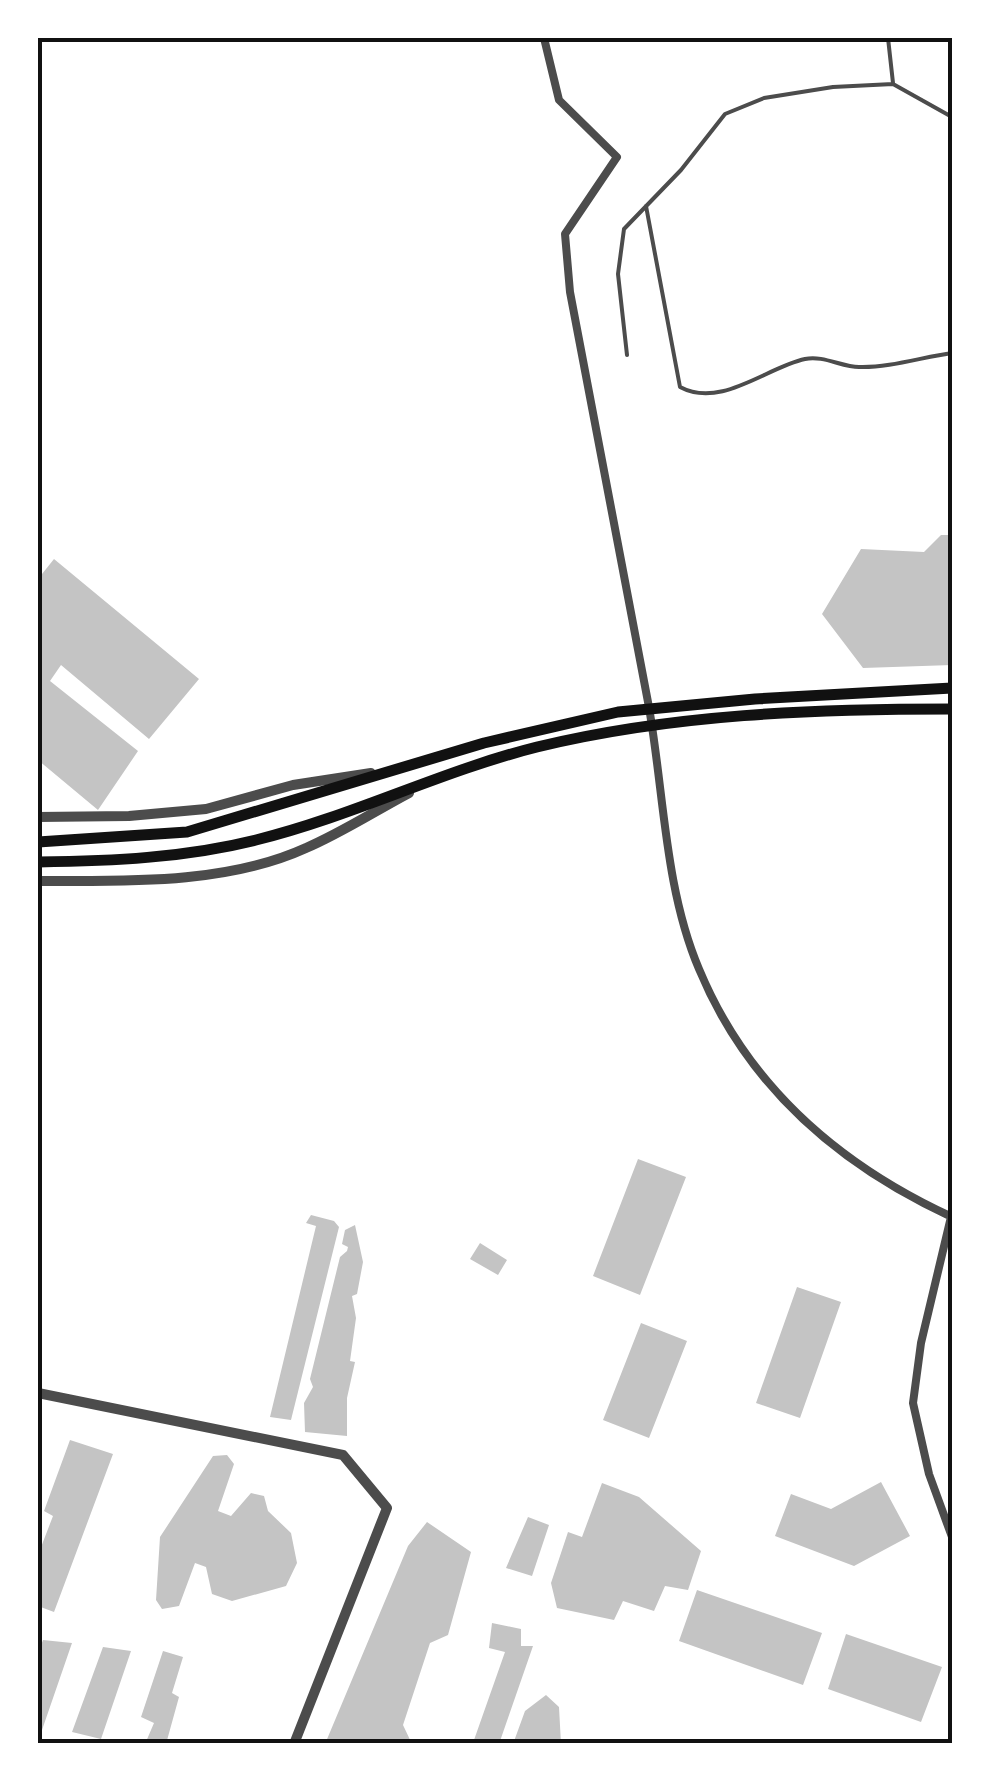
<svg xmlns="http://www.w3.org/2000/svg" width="990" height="1781" font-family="'Asap Condensed',sans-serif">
<rect width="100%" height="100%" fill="#fff"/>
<path fill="#c4c4c4" d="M 941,535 L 952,535 L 952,665 L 863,668 L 822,614 L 861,549 L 924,552 Z
M 54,559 L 199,679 L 149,739 L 61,665 L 50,681 L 138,751 L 98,810 L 38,760 L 38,579 Z
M 638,1159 L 686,1177 L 640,1295 L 593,1276 Z
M 311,1215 L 334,1221 L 339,1227 L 291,1420 L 270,1417 L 316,1226 L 306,1223 Z
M 355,1225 L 363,1262 L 357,1294 L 352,1296 L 356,1318 L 350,1361 L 355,1362 L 347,1398 L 347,1436 L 305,1432 L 304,1403 L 313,1387 L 310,1379 L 340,1257 L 347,1251 L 348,1247 L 342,1244 L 345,1230 Z
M 480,1243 L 507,1260 L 498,1275 L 470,1259 Z
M 797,1287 L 841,1302 L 800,1418 L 756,1403 Z
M 641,1323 L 687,1341 L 649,1438 L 603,1420 Z
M 70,1440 L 113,1454 L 54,1612 L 38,1606 L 38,1555 L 53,1516 L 44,1511 Z
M 227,1455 L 234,1464 L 218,1511 L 231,1516 L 251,1493 L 264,1496 L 268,1511 L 291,1533 L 297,1563 L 286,1586 L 232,1601 L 212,1594 L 206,1567 L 195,1563 L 179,1606 L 162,1609 L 156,1600 L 160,1537 L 213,1456 Z
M 881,1482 L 910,1536 L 854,1566 L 775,1536 L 791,1494 L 831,1509 Z
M 602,1483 L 639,1497 L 701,1551 L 688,1590 L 665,1586 L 654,1611 L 623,1601 L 614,1620 L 557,1608 L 551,1583 L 568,1532 L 582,1537 Z
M 528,1517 L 549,1525 L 532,1576 L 506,1568 Z
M 427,1522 L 471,1552 L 448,1635 L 430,1643 L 403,1725 L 412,1744 L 325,1744 L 408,1546 Z
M 697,1590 L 822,1633 L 803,1685 L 679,1641 Z
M 492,1623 L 521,1629 L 521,1646 L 533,1646 L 499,1744 L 474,1740 L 505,1652 L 489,1648 Z
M 846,1634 L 942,1667 L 921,1722 L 828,1689 Z
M 43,1640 L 72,1643 L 42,1730 L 38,1729 L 38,1653 Z
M 103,1647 L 131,1651 L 101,1739 L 72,1732 Z
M 163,1651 L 183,1657 L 172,1693 L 179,1697 L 166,1744 L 145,1744 L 154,1723 L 141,1717 Z
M 546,1695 L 559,1707 L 561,1744 L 513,1744 L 525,1711 Z"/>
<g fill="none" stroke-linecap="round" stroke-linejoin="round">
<path stroke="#4c4c4c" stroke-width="4" d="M 888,38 L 893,83
M 646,206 L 680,387 C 721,409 767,367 805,359 C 823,355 842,367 859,367 C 889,368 923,357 952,353
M 627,355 L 618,274 L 624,229 L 681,170 L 725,114 L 764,98 L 833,87 L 893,84 L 952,117"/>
<path stroke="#4c4c4c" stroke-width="8" d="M 544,38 L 559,100 L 617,157 L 565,234 L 570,292 C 596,428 622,565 648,702 C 664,789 664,887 699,969 C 748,1087 839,1165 952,1217
M 951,1217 L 921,1343 L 913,1403 L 929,1474 L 952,1537"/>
<path stroke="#4c4c4c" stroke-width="10" d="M 38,817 L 129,816 L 206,809 L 293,785 L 371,773
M 38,881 C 124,881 225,885 306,848 C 341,833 375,811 409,793
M 38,1393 L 343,1455 L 387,1508 L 294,1744"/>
<path stroke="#111" stroke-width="11" d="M 38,842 L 187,832 L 484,743 L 618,712 L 755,699 L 952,688
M 38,862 C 111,861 184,858 256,840 C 353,816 441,771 537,747 C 673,714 814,709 952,709"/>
</g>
<rect width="990" height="1781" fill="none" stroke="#ffffff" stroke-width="80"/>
<rect x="40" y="40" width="910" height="1701" fill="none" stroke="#111" stroke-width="4"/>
</svg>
